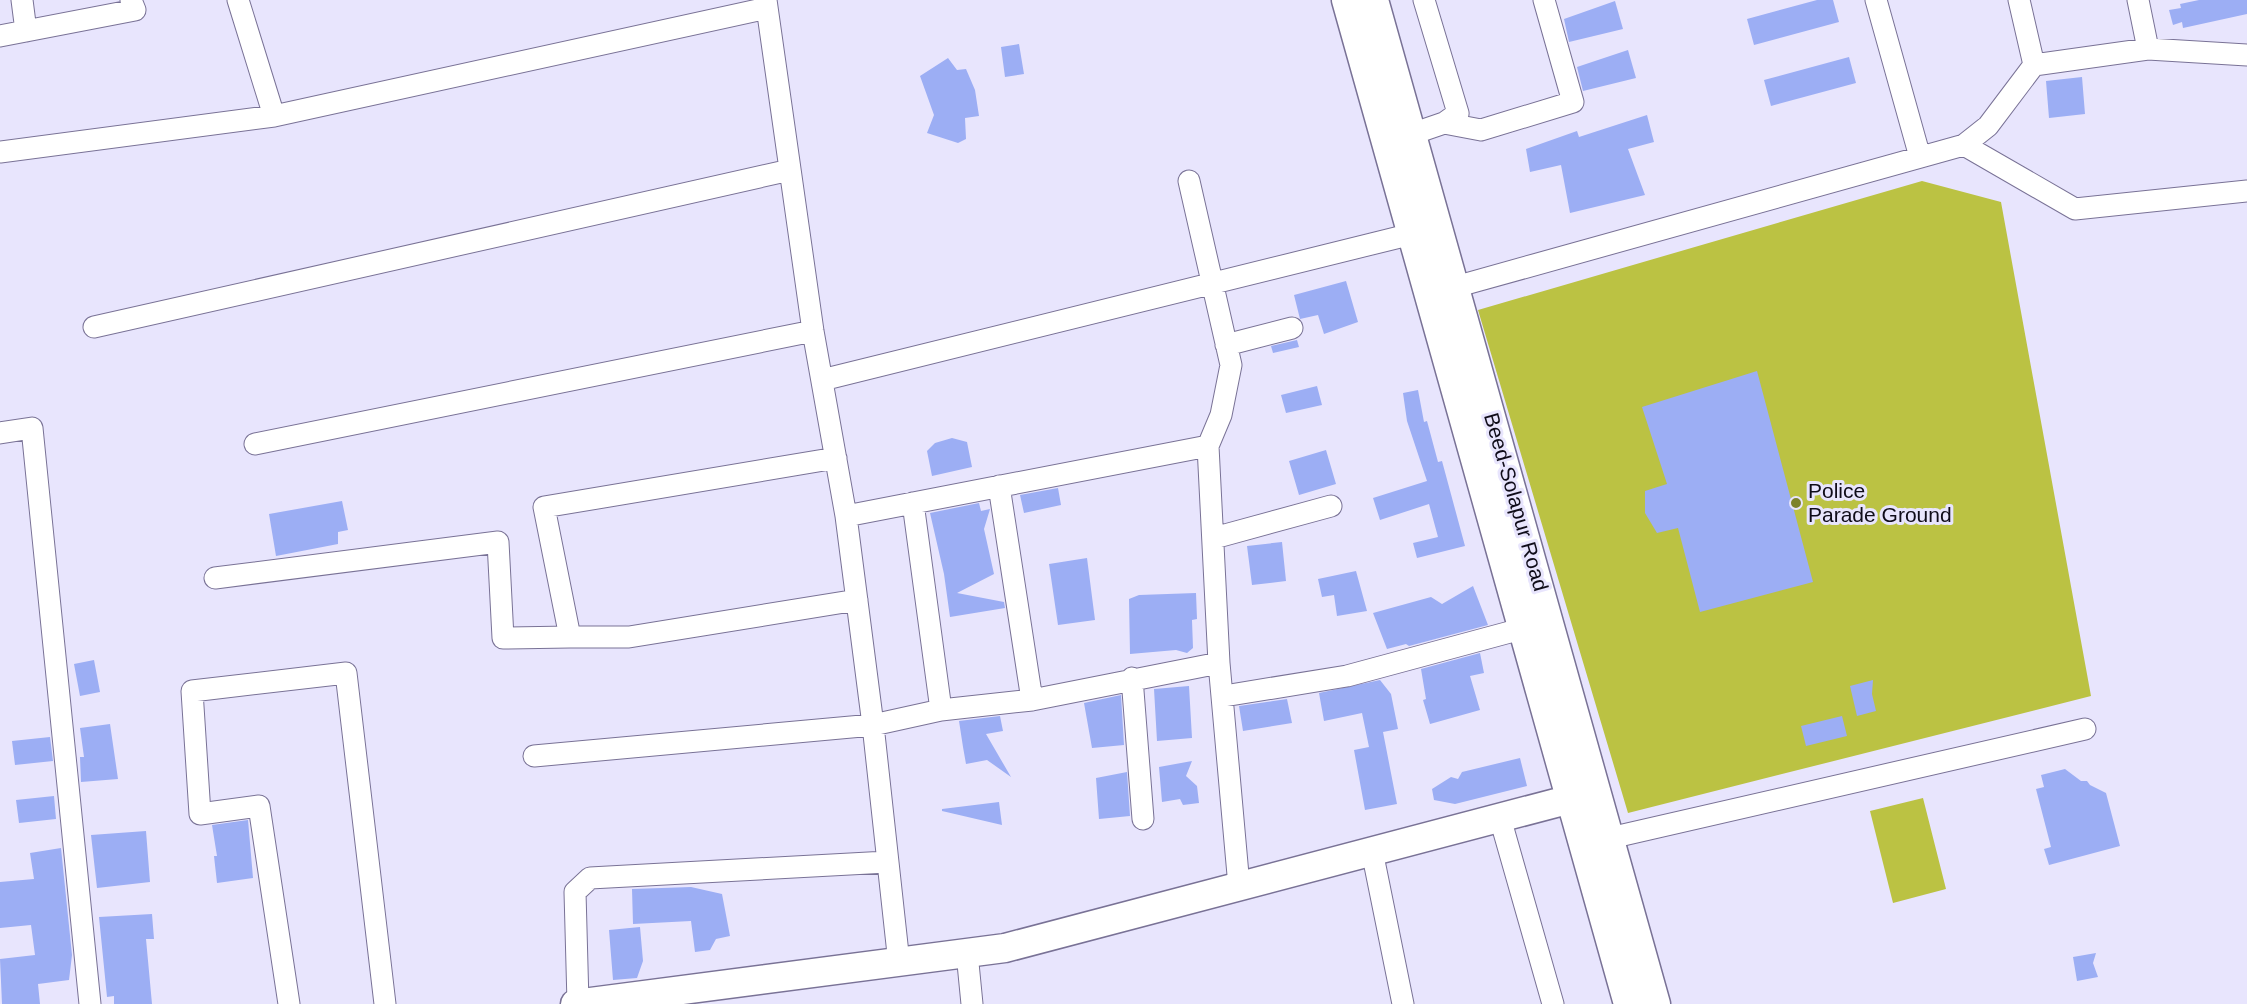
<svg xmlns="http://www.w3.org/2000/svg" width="2247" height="1004" font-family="Helvetica,sans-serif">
<rect width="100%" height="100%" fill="#e8e5fd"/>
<path fill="#bbc243" d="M 1922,181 L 2001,202 L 2091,696 L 1628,813 L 1478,310 Z
M 1923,798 L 1946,889 L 1893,903 L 1870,811 Z"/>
<path fill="#9caef4" d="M 1817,0 L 1833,0 L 1839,22 L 1754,45 L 1747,19 Z
M 2199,0 L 2247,0 L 2247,14 L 2183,28 L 2182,22 L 2173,25 L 2169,10 L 2181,8 L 2180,4 Z
M 1615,1 L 1623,29 L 1569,42 L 1564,19 Z
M 1019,44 L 1024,74 L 1005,77 L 1001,47 Z
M 1628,50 L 1636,78 L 1583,91 L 1577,67 Z
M 1849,57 L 1856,83 L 1771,106 L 1764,80 Z
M 948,58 L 957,70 L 966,69 L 975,90 L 979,116 L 965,118 L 966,139 L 958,143 L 927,133 L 934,115 L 920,76 Z
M 2082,77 L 2085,114 L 2049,118 L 2046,81 Z
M 1647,115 L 1654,142 L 1628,149 L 1645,195 L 1570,213 L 1561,165 L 1530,172 L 1526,149 L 1577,131 L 1579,137 Z
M 1346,281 L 1358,322 L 1324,334 L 1318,315 L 1300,319 L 1294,295 Z
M 1297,340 L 1299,347 L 1273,353 L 1271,346 Z
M 1757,371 L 1813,582 L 1700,612 L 1678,528 L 1657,533 L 1645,513 L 1645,491 L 1667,484 L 1642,407 Z
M 1317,386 L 1322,405 L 1286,413 L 1281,395 Z
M 1418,390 L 1424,422 L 1427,421 L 1438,462 L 1442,461 L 1465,546 L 1417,558 L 1413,543 L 1438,537 L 1429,504 L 1380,520 L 1373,498 L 1427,481 L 1407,421 L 1403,393 Z
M 952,438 L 967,442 L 972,467 L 932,476 L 927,451 L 935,443 Z
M 1326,450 L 1336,484 L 1299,495 L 1289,461 Z
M 1058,488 L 1061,505 L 1024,513 L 1020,495 Z
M 342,501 L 348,530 L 338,532 L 338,544 L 276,556 L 269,514 Z
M 979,503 L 981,511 L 990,509 L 984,529 L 994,574 L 957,593 L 1004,602 L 1005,608 L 950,617 L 944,574 L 930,513 Z
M 1282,542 L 1286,581 L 1252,585 L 1247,546 Z
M 1087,558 L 1095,620 L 1058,625 L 1049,564 Z
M 1356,571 L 1367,611 L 1337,616 L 1334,595 L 1322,597 L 1318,579 Z
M 1473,586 L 1488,625 L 1409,646 L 1406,644 L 1387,649 L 1373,613 L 1431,597 L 1442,604 Z
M 1196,593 L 1197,619 L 1192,620 L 1193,648 L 1187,653 L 1176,650 L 1130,654 L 1129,599 L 1139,595 Z
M 1480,653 L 1484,673 L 1470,676 L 1480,710 L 1430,724 L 1423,700 L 1426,699 L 1421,669 Z
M 94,660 L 100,692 L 80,696 L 74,664 Z
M 1380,680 L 1391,694 L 1398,729 L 1383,732 L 1397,804 L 1365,810 L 1354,750 L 1369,747 L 1362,713 L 1324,721 L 1319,693 Z
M 1873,680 L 1872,694 L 1876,711 L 1857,716 L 1850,686 Z
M 1189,686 L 1192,738 L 1157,741 L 1154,689 Z
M 1121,695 L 1124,745 L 1092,748 L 1084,703 Z
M 1287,699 L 1292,723 L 1243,731 L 1239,706 Z
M 1000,716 L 1003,731 L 986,734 L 1011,777 L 987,760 L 966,764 L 963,747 L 959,721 Z
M 1842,716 L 1847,736 L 1806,746 L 1801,726 Z
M 110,724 L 118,779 L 81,782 L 80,757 L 84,757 L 80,728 Z
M 50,737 L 53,761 L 15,765 L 12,741 Z
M 1520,758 L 1527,786 L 1455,804 L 1434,800 L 1432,789 L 1451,777 L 1458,779 L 1462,772 Z
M 1192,761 L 1186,776 L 1197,786 L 1199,803 L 1183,805 L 1180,799 L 1162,802 L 1159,767 Z
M 2065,769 L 2081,781 L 2087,781 L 2090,785 L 2106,793 L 2120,846 L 2049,865 L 2044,849 L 2051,847 L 2036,789 L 2044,787 L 2041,775 Z
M 1127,772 L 1130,816 L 1099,819 L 1096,778 Z
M 54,796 L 56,819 L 19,823 L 16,800 Z
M 999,802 L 1002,825 L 942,811 L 942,809 Z
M 248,820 L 253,878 L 217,883 L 214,856 L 217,856 L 212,825 Z
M 146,831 L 150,882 L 97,888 L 91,835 Z
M 61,848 L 72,955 L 69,980 L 38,984 L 40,1004 L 2,1004 L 0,959 L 35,955 L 31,925 L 0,928 L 0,882 L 34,879 L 30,853 Z
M 691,887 L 722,894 L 730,936 L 716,939 L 710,950 L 695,952 L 691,921 L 633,924 L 632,889 Z
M 152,914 L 154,939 L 146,939 L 152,1004 L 114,1004 L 114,996 L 107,997 L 99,917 Z
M 640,927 L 643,961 L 637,978 L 613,980 L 609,930 Z
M 2096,953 L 2093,963 L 2098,977 L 2077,981 L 2073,957 Z"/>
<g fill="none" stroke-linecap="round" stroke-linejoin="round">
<g stroke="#797296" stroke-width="23">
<path id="street" d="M 22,0 L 26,31
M 238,0 L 274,116
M 766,0 L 813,331 L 846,516 L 873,725 L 899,963
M 1876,0 L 1920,157
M 2019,0 L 2034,65
M 2138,0 L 2148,49
M 0,36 L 135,10 L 131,0
M 1444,123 L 1481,130 L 1573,102 L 1544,0
M 1412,134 L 1444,123 L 1458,113 L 1424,0
M 1964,145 L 2075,209 L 2247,191
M 0,152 L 274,116 L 767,8
M 1189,181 L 1231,365 L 1221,415 L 1208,446 L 1219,663 L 1239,886
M 1455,287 L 1964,145 L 1988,126 L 2034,65 L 2148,49 L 2247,55
M 94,327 L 790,170
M 1226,345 L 1292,328
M 822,380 L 1412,234
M 0,433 L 32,428 L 90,1004
M 255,444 L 813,331
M 836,458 L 544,507 L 570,637 L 629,637 L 857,600
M 999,486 L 1032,700
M 913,503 L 941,710
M 846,516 L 1208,446
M 1214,538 L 1331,506
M 215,578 L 498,542 L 503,638 L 570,637
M 1132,678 L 1143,819
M 1224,696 L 1347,676 L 1521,629
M 534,756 L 873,725 L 941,710 L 1032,700 L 1219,663
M 1500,818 L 1553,1004
M 1610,838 L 2085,729
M 1372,851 L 1403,1004
M 967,953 L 972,1004
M 578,1003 L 575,892 L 590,878 L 887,862
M 289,1004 L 259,806 L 200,814 L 192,691 L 346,673 L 385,1004"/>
</g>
<g stroke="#797296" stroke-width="31">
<path id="secondary" d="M 1346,0 L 1628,1004
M 1374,0 L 1656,1004
M 575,1004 L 1005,948 L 1571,799"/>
</g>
<use href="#street" stroke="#fff" stroke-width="21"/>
<use href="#secondary" stroke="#fff" stroke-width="28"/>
</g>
<circle fill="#7d822c" stroke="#e8e5fd" stroke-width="2" cx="1796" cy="503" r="6"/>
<g text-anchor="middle" stroke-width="6" stroke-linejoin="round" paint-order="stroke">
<g font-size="21" fill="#0f0c19" stroke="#e8e5fd" text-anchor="start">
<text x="1808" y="498">Police<tspan x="1808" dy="24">Parade Ground</tspan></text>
</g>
<g font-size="21" fill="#0f0c19" stroke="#e8e5fd">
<text transform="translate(1516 502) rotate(74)" y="7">Beed-Solapur Road</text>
</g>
</g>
</svg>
